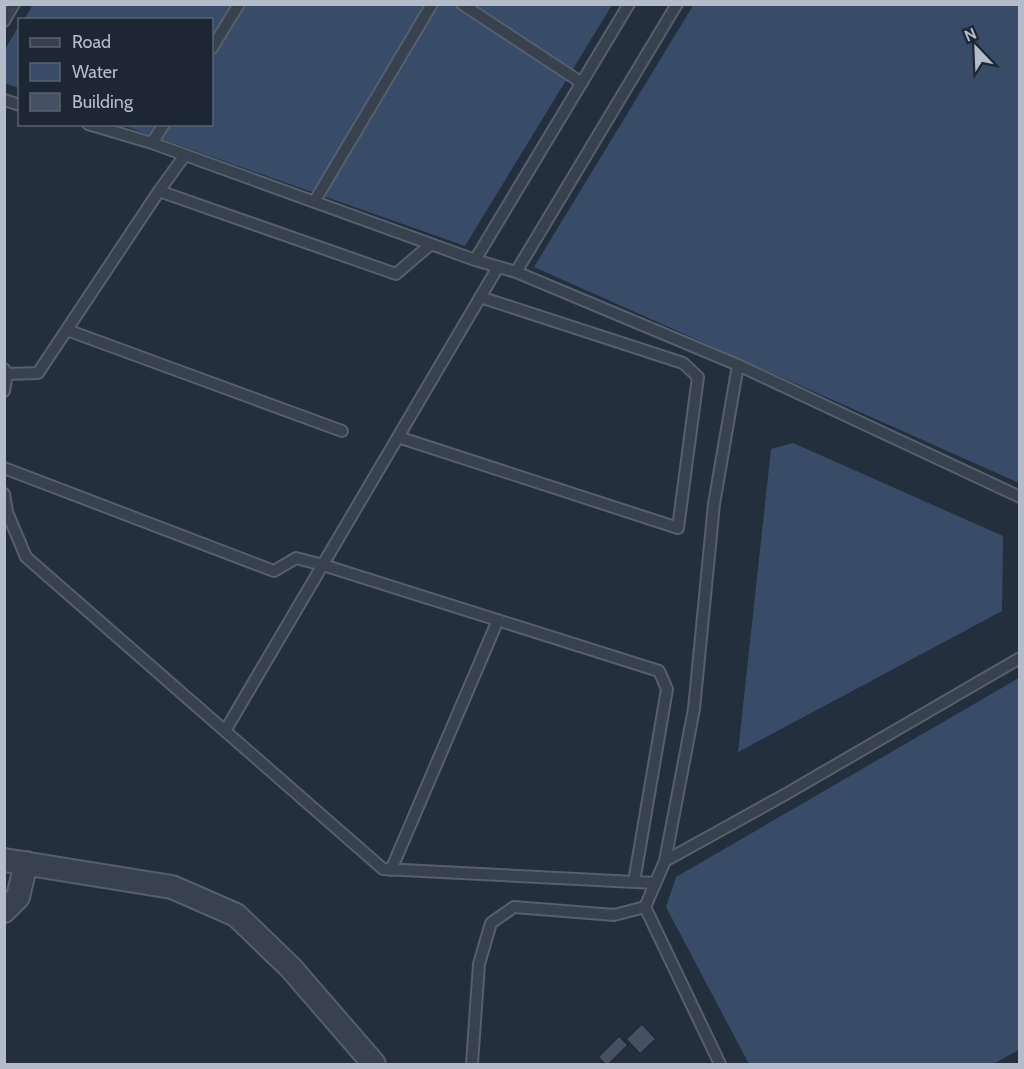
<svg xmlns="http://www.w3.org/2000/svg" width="1024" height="1069" font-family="Cabin,sans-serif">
<rect width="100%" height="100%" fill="#242f3e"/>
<path fill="#394c67" d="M 33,4 L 612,5 L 465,246 L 122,125 L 212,124 L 212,20 L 24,20 Z
M 694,4 L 1019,5 L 1019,483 L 534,267 Z
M 19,26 L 19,88 L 4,83 L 5,49 Z
M 793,443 L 1003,536 L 1002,611 L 738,752 L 771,449 Z
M 1019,678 L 1019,1050 L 993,1064 L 749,1064 L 666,907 L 676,877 Z"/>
<path fill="#455162" stroke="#1f2835" stroke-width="1.5" d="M 642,1024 L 656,1039 L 640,1054 L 626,1039 Z
M 619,1036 L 628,1045 L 609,1064 L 605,1064 L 598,1057 Z"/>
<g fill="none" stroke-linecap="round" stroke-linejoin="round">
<g stroke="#565f6c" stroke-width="14">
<path id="service" d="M 462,4 L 582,83
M 4,21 L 14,4
M 212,48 L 239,4
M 4,100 L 20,105
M 88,124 L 152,143 L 475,260 L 516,272 L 738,365 L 1020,497
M 152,143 L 164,124
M 159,191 L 396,274 L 431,244
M 314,202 L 432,4
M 475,260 L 629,4
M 516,272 L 677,4
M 67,330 L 342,431
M 4,369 L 7,374 L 4,391
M 7,374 L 38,373 L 159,191 L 185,155
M 398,437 L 678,528 L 698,377 L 683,363 L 480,297
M 4,468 L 274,571 L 296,558 L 323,565 L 659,671 L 667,689 L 634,882
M 4,494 L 7,512 L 26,557 L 383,869 L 655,883
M 225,731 L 498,267
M 665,861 L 786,794 L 1020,658
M 391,870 L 498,620
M 472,1064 L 479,964 L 491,923 L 514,907 L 614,915 L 645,907
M 720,1064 L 645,907 L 665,861 L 694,709 L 714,504 L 738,365"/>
</g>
<g stroke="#565f6c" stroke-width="26">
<path id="minor" d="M 4,860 L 172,887 L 236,915 L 291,968 L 374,1064
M 4,911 L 18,897 L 26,863"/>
</g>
<use href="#service" stroke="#38414e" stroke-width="10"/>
<use href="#minor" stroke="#38414e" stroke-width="22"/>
</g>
<rect width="1024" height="1069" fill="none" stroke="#b4bcc9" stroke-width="12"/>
<rect x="18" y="18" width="195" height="108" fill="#1d2633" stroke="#59626f" stroke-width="1.5"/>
<rect x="30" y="38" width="30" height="9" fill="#38414e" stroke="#59626f" stroke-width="1.5"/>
<text x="72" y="48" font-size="18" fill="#b4bcc9">Road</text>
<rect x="30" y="63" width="30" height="18" fill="#394c67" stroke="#59626f" stroke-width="1.5"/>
<text x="72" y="78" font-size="18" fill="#b4bcc9">Water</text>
<rect x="30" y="93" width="30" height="18" fill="#455162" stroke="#59626f" stroke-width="1.5"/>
<text x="72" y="108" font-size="18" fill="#b4bcc9">Building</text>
<g transform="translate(976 48) rotate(337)" stroke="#1d2633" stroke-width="4.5" paint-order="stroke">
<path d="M0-4.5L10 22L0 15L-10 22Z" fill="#b4bcc9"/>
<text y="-9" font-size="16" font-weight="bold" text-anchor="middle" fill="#b4bcc9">N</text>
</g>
</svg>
